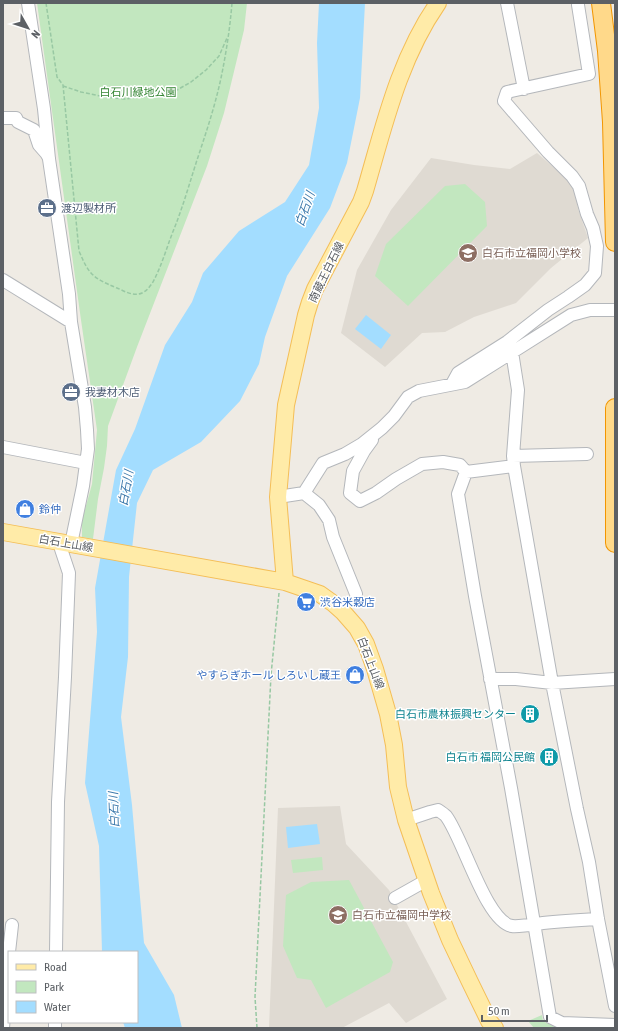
<svg xmlns="http://www.w3.org/2000/svg" width="618" height="1031" font-family="'Asap Condensed','Noto Sans JP',sans-serif">
<rect width="100%" height="100%" fill="#efebe4"/>
<path fill="#dfdad2" d="M 537,153 L 575,186 L 578,209 L 588,238 L 551,268 L 516,303 L 474,317 L 445,332 L 422,333 L 385,367 L 341,333 L 357,270 L 391,210 L 431,158 L 474,165 L 510,169 Z
M 340,806 L 346,844 L 389,890 L 447,999 L 406,1023 L 389,1003 L 342,1028 L 269,1028 L 278,808 Z"/>
<path fill="#c2e7bf" d="M 37,3 L 247,3 L 244,30 L 224,113 L 207,166 L 137,347 L 108,426 L 107,446 L 104,468 L 98,499 L 93,539 L 82,537 L 82,520 L 89,495 L 92,484 L 97,430 L 81,320 Z
M 465,184 L 485,202 L 487,226 L 408,306 L 375,276 L 386,244 L 445,186 Z
M 322,857 L 323,870 L 293,873 L 291,860 Z
M 349,880 L 393,962 L 390,972 L 326,1008 L 311,980 L 297,978 L 283,946 L 286,895 L 311,882 Z
M 542,1015 L 543,1021 L 555,1027 L 562,1028 L 534,1028 L 528,1021 Z"/>
<path fill="#a3ddff" d="M 319,3 L 365,3 L 360,98 L 347,163 L 330,208 L 287,276 L 265,337 L 259,364 L 240,401 L 201,442 L 153,470 L 137,503 L 129,577 L 128,657 L 121,717 L 132,805 L 144,943 L 174,995 L 182,1028 L 125,1028 L 123,1022 L 137,1022 L 137,952 L 102,952 L 99,846 L 85,783 L 97,632 L 95,588 L 116,470 L 135,429 L 165,345 L 192,302 L 203,273 L 239,231 L 285,202 L 309,165 L 319,108 L 317,43 Z
M 366,315 L 391,335 L 381,349 L 355,329 Z
M 317,824 L 320,844 L 288,848 L 286,827 Z"/>
<g fill="none" stroke-linecap="round" stroke-linejoin="round">
<g stroke="#b4b7bb" stroke-width="14">
<path id="minor" d="M 28,3 L 44,109 L 49,159 L 69,294 L 71,322 L 85,407 L 87,430 L 88,449 L 83,486 L 71,544
M 507,3 L 524,89
M 3,118 L 16,118 L 18,122 L 34,130 L 39,145 L 46,153 L 49,158
M 3,280 L 71,322
M 512,352 L 518,390 L 513,456 L 514,466 L 552,683 L 577,809 L 589,862 L 598,919 L 615,1006
M 452,384 L 458,373 L 507,342 L 548,310 L 568,297 L 585,285 L 595,273 L 597,246 L 593,228 L 587,214 L 579,186 L 572,176 L 548,152 L 504,101 L 507,92 L 589,74 L 578,5
M 372,440 L 364,451 L 353,471 L 350,493 L 360,501 L 376,493 L 396,479 L 422,464 L 443,462 L 460,465 L 466,472
M 3,447 L 86,463
M 513,456 L 587,454
M 514,466 L 466,472 L 458,494 L 475,596 L 511,788 L 550,1017 L 562,1023 L 615,1025
M 304,493 L 323,463 L 345,454 L 362,444 L 382,428 L 394,416 L 408,397 L 419,391 L 465,382 L 571,315 L 590,310 L 615,310
M 278,497 L 304,493 L 319,505 L 329,520 L 333,537 L 356,594
M 490,679 L 516,679 L 552,683 L 615,679
M 406,820 L 430,812 L 438,810 C 441,812 444,814 446,816 C 463,838 486,922 512,926 C 518,927 536,924 543,923 C 561,921 579,920 598,919
M 395,898 L 427,880
M 9,952 L 12,925
M 56,952 L 58,802 L 65,677 L 69,573 L 61,549 L 62,543
M 3,1028 L 9,957
M 55,1028 L 55,1022"/>
</g>
<g stroke="#f4be57" stroke-width="18">
<path id="major" d="M 3,532 L 285,582 L 320,594 L 334,604 L 343,612 L 357,628 L 366,644 L 375,669 L 388,714 L 394,745 L 398,787 L 406,820 L 431,893 L 450,940 L 469,980 L 489,1021 L 495,1028
M 285,582 L 278,497 L 286,405 L 306,315 L 310,302 L 315,289 L 361,202 L 365,191 C 384,126 399,59 438,3"/>
</g>
<g stroke="#f29600" stroke-width="20">
<path id="highway" d="M 601,3 L 607,51 L 612,122 L 615,242
M 615,408 L 615,543"/>
</g>
<path stroke="#98c8a3" stroke-width="1.5" stroke-dasharray="4 2" stroke-linecap="butt" d="M 46,3 L 57,77 L 63,85 L 79,251 C 89,275 93,278 117,288 C 124,291 134,297 142,293 C 147,291 150,286 153,282 C 161,267 166,250 172,234 C 182,210 189,185 197,160 C 206,133 215,106 221,78 C 226,54 230,28 232,3
M 63,86 L 81,92 L 105,97 L 125,99 L 163,94 L 177,90 L 191,82 L 206,70 L 219,56 L 227,38
M 257,1028 L 255,997 L 271,675 L 279,593"/>
<use href="#minor" stroke="#fff" stroke-width="12"/>
<use href="#major" stroke="#ffeba8" stroke-width="16"/>
<use href="#highway" stroke="#ffd98a" stroke-width="18"/>
</g>
<defs>
<g id="office-disc" transform="scale(1)"><circle r="9.5" fill="#5c6f8a" stroke="#fff"/><path d="M-6-3h4V-5.5h4V-3h4V5H-6ZM-1-4.5V-3h2v-1.5ZM-6 0V1H6V0Z" fill="#fff"/></g>
<g id="school-disc" transform="scale(1)"><circle r="9.5" fill="#8d6e63" stroke="#fff"/><path d="M0-5L7-2L0 1L-7-2ZM-4 1L0 2.5L4 1V4Q0 6-4 4Z" fill="#fff"/></g>
<g id="shop-disc" transform="scale(1)"><circle r="9.5" fill="#3f7fe0" stroke="#fff"/><path d="M-5-2.5h2.3a2.7 3.5 0 0 1 5.4 0H5L5.5 6h-11ZM-1.5-2.5h3a1.5 2.3 0 0 0-3 0Z" fill="#fff"/></g>
<g id="supermarket-disc" transform="scale(1)"><circle r="9.5" fill="#3f7fe0" stroke="#fff"/><path d="M-6-5.5h2.5l.6 2H6L4.5 2H-2.5L-4.4-4H-6ZM-1.5 3.2a1.3 1.3 0 1 0 .1 0ZM3 3.2a1.3 1.3 0 1 0 .1 0Z" fill="#fff"/></g>
<g id="building-disc" transform="scale(1)"><circle r="9.5" fill="#0f9aa8" stroke="#fff"/><path d="M-4-6H4V6H1V3H-1V6H-4ZM-2.5-4.3h1.7v1.8h-1.7ZM.8-4.3h1.7v1.8H.8ZM-2.5-1h1.7V.8h-1.7ZM.8-1h1.7V.8H.8Z" fill="#fff"/></g>
</defs>
<g fill-rule="evenodd">
<use href="#office-disc" x="47" y="208"/>
<use href="#school-disc" x="468" y="253"/>
<use href="#office-disc" x="71" y="392"/>
<use href="#shop-disc" x="25" y="509"/>
<use href="#supermarket-disc" x="306" y="602"/>
<use href="#shop-disc" x="355" y="675"/>
<use href="#building-disc" x="530" y="714"/>
<use href="#building-disc" x="549" y="757"/>
<use href="#school-disc" x="338" y="915"/>
</g>
<g text-anchor="middle" stroke-width="3" stroke-linejoin="round" paint-order="stroke">
<g font-size="11" fill="#348533" stroke="#fff">
<text x="138" y="96">白石川緑地公園</text>
</g>
<g font-size="11" fill="#4e5e75" stroke="#fff" text-anchor="start">
<text x="61" y="212">渡辺製材所</text>
<text x="85" y="396">我妻材木店</text>
</g>
<g font-size="11" fill="#785e54" stroke="#fff" text-anchor="start">
<text x="482" y="257">白石市立福岡小学校</text>
<text x="352" y="919">白石市立福岡中学校</text>
</g>
<g font-size="11" fill="#5c6065" stroke="#fff">
<text transform="translate(326 272) rotate(-64)" y="4">南蔵王白石線</text>
<text transform="translate(66 543) rotate(10)" y="4">白石上山線</text>
<text transform="translate(371 663) rotate(69)" y="4">白石上山線</text>
</g>
<g font-size="11" fill="#366cbe" stroke="#fff" text-anchor="start">
<text x="39" y="513">鈴仲</text>
<text x="320" y="606">渋谷米穀店</text>
<text x="341" y="679" text-anchor="end">やすらぎホール しろいし蔵王</text>
</g>
<g font-size="11" fill="#0d838f" stroke="#fff" text-anchor="end">
<text x="516" y="718">白石市農林振興センター</text>
<text x="535" y="761">白石市 福岡公民館</text>
</g>
<g font-size="12" font-style="italic" fill="#3c79ab" stroke="#fff">
<text transform="translate(305 209) rotate(-71)" y="4">白石川</text>
<text transform="translate(126 488) rotate(-80)" y="4">白石川</text>
<text transform="translate(114 810) rotate(-92)" y="4">白石川</text>
</g>
</g>
<rect width="618" height="1031" fill="none" stroke="#5c6065" stroke-width="8"/>
<rect x="8" y="951" width="130" height="72" fill="#ffffff" stroke="#bebfc1"/>
<rect x="16" y="964" width="20" height="6" fill="#ffeba8" stroke="#bebfc1"/>
<text x="44" y="971" font-size="12" fill="#5c6065">Road</text>
<rect x="16" y="981" width="20" height="12" fill="#c2e7bf" stroke="#bebfc1"/>
<text x="44" y="991" font-size="12" fill="#5c6065">Park</text>
<rect x="16" y="1001" width="20" height="12" fill="#a3ddff" stroke="#bebfc1"/>
<text x="44" y="1011" font-size="12" fill="#5c6065">Water</text>
<g transform="translate(28 28) rotate(129)" stroke="#ffffff" stroke-width="3" paint-order="stroke">
<path d="M0-3L7 15L0 10L-7 15Z" fill="#5c6065"/>
<text y="-6" font-size="11" font-weight="bold" text-anchor="middle" fill="#5c6065">N</text>
</g>
<path d="M482 1015v6h65v-6" fill="none" stroke="#5c6065" stroke-width="2"/>
<text x="488" y="1015" font-size="12" fill="#5c6065" stroke="#ffffff" stroke-width="3" paint-order="stroke">50 m</text>
</svg>
